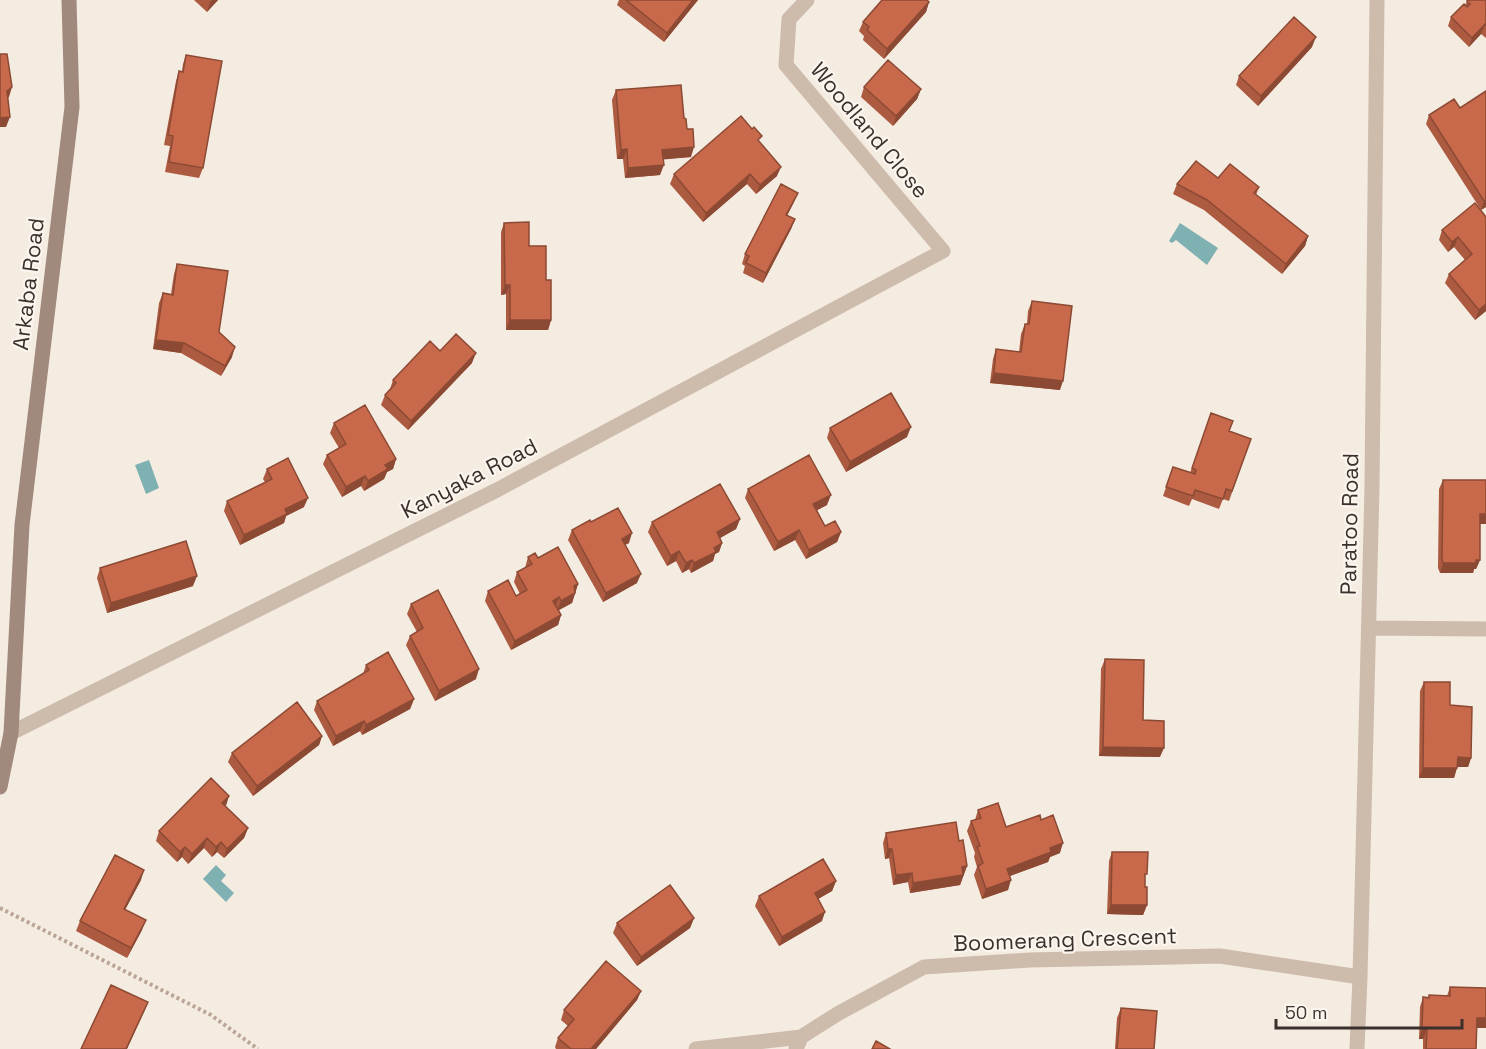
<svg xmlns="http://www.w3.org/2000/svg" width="1486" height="1049" font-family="'Space Grotesk',sans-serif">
<rect width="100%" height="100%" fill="#f4ebe1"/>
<path fill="#7fb0b2" d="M 1180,223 L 1218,248 L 1207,265 L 1176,240 L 1172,243 L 1169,241 Z
M 149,460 L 159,488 L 146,494 L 135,465 Z
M 216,865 L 226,875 L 221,881 L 234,893 L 226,902 L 203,879 Z"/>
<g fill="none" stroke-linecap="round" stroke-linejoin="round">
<path stroke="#b9a596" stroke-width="4" stroke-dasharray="3 3" stroke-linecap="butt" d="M 0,908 L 211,1015 L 258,1049"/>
<path stroke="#cdbbac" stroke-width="15" d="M 1369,628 L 1486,629
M 11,733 L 497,490 L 943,251 L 786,65 L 789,19 L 807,0
M 696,1049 L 801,1037
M 796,1049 L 801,1037 L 839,1013 L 924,967 L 1030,960 L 1220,956 L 1360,977
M 1357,1049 L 1360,977 L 1372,487 L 1377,0"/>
<path stroke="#a18a7d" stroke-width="15" d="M 0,787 L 11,733 L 22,525 L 72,107 L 69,0"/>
</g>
<path fill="#ac5a40" d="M 194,0 L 218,0 L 207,12 Z
M 619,0 L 698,0 L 664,42 L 617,5 Z
M 1486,0 L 1486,38 L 1481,34 L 1469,47 L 1448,26 L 1451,17 L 1465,5 L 1467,1 Z
M 929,2 L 926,12 L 884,59 L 863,40 L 864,36 L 859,31 L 863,22 Z
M 1312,47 L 1258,106 L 1236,85 L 1239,76 Z
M 186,55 L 203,168 L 199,178 L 165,172 L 170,146 L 164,145 L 176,81 L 179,71 L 182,72 L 183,64 Z
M 864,87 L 921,89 L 917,99 L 893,126 L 861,97 Z
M 616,90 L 684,118 L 691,157 L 663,159 L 660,175 L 625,178 L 623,159 L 617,159 L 612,100 Z
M 1486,91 L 1486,207 L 1481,210 L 1426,124 L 1429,115 L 1460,108 Z
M 760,143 L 777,176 L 756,194 L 747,184 L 703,222 L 670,184 L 674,174 Z
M 1218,178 L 1259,187 L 1256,195 L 1308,236 L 1305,246 L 1282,274 L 1204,210 L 1173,194 L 1177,184 Z
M 794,202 L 787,215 L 795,219 L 791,229 L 763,283 L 743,273 L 745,266 L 742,264 L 745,254 Z
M 1486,217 L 1486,311 L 1475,320 L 1445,283 L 1449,274 L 1465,260 L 1454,247 L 1448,252 L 1439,240 L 1442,230 Z
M 504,223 L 529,246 L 546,280 L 551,320 L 548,330 L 506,330 L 506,294 L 501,295 L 501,232 Z
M 177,264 L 219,332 L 232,357 L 221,376 L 181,353 L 153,349 L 159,303 L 163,293 L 171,294 L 174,274 Z
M 1032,301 L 1060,390 L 990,383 L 993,359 L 996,349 L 1019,352 L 1021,334 L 1025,324 L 1027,324 L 1028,311 Z
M 440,351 L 472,363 L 408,430 L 381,405 L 385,395 L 390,389 L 393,380 Z
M 1211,413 L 1229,431 L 1251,439 L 1229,501 L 1223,499 L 1219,509 L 1192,499 L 1189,506 L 1163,496 L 1173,467 L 1190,473 Z
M 334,423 L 396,459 L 393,469 L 387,472 L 384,479 L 364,491 L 361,486 L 342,497 L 323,464 L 327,455 L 339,448 L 330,433 Z
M 830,428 L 907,437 L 846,472 L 827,438 Z
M 267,469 L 304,507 L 286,516 L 284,523 L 240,545 L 224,511 L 227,501 L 265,482 L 263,479 Z
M 1443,480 L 1480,524 L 1480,560 L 1476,569 L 1474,569 L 1473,573 L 1440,573 L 1438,568 L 1439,489 Z
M 748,489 L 827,505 L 817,510 L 825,526 L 841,532 L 837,542 L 806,559 L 795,540 L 774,551 L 745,498 Z
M 740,519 L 736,529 L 720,538 L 722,543 L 719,552 L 715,554 L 713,561 L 691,573 L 689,569 L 682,573 L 676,561 L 667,566 L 648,532 L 652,522 Z
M 591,522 L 629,543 L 625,545 L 637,583 L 603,602 L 568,540 L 572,530 Z
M 528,557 L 538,558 L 578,584 L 572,603 L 559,610 L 561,615 L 558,625 L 511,650 L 485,601 L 488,591 L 516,596 L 520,594 L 514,582 L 517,572 L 525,568 Z
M 100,568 L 193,586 L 107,613 L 97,578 Z
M 411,604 L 476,679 L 435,701 L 406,645 L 410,636 L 417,632 L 407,614 Z
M 1105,659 L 1143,720 L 1160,757 L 1099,756 L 1101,669 Z
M 366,665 L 414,699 L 410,709 L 362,735 L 360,731 L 333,746 L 314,710 L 317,701 L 363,674 Z
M 1424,682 L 1450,705 L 1471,758 L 1468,767 L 1457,767 L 1454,778 L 1419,778 L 1420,691 Z
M 322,736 L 319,745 L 253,796 L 228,762 L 232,753 Z
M 225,806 L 248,828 L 244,838 L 224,858 L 217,852 L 212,857 L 204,848 L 188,864 L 182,857 L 177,862 L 156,841 L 159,831 Z
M 978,810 L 1006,827 L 1041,820 L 1060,853 L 1050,857 L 1048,862 L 1010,876 L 1008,890 L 982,899 L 974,875 L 977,867 L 974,857 L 975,853 L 967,831 L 971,821 L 975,820 Z
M 886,833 L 959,841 L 967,866 L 960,885 L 910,893 L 908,882 L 893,885 L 889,858 L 885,859 L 883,843 Z
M 1112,852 L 1145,881 L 1145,887 L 1147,905 L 1143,915 L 1107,914 L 1109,861 Z
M 141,880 L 125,910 L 142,930 L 127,958 L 76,931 L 80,921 Z
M 836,881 L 832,891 L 818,899 L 822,921 L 779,946 L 755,906 L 759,896 Z
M 694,918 L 690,928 L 637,966 L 613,933 L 617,923 Z
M 1450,987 L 1486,1028 L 1477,1028 L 1476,1049 L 1423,1049 L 1423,1039 L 1419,1039 L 1420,1007 L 1423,997 L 1447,996 Z
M 641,991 L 637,1000 L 596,1049 L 556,1049 L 555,1047 L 558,1038 L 568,1026 L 561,1020 L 564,1010 Z
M 1121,1008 L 1154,1049 L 1115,1049 L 1117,1018 Z"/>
<path fill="#8c4a34" d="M 212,0 L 218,0 L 207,12 L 210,2 Z
M 693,0 L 698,0 L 664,42 L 667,33 Z
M 929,2 L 926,12 L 884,59 L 887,49 Z
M 1485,24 L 1481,34 L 1469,47 L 1472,38 Z
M 1316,37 L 1312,47 L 1258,106 L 1261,96 Z
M 12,87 L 9,97 L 4,100 L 7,91 Z
M 921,89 L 917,99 L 893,126 L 896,116 Z
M 10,117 L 6,127 L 0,127 L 0,118 Z
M 694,147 L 691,157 L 658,160 L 662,150 Z
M 627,149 L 623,159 L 617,159 L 621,150 Z
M 664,165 L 660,175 L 625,178 L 628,168 Z
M 781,167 L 777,176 L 756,194 L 760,185 Z
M 750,174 L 747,184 L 703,222 L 706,213 Z
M 798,193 L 794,202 L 783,224 L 786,215 Z
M 1486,200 L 1486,207 L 1481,210 L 1484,201 Z
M 795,219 L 791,229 L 763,283 L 766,273 Z
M 1308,236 L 1305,246 L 1282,274 L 1286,264 Z
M 1458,237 L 1454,247 L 1448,252 L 1452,242 Z
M 505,285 L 510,285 L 506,294 L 501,295 Z
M 1486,304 L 1486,311 L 1475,320 L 1479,310 Z
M 510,320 L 551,320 L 548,330 L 506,330 Z
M 156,340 L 184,343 L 181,353 L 153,349 Z
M 235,347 L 232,357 L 221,376 L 225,366 Z
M 476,353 L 472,363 L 408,430 L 411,421 Z
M 994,373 L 1063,381 L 1060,390 L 990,383 Z
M 911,427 L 907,437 L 846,472 L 850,462 Z
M 396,459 L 393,469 L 387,472 L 384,479 L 364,491 L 368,481 L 385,465 Z
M 365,476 L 361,486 L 342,497 L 346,487 Z
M 831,495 L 827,505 L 810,514 L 813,504 Z
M 308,498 L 304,507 L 286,516 L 284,523 L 240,545 L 244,535 L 285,509 Z
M 1480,514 L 1486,514 L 1486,524 L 1477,524 Z
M 740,519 L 736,529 L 713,542 L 717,532 Z
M 799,530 L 795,540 L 774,551 L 778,542 Z
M 841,532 L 837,542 L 806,559 L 809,550 Z
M 632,533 L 629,543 L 618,548 L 622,539 Z
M 722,543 L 719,552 L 715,554 L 713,561 L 691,573 L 694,563 L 714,548 Z
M 679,551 L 676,561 L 667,566 L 671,556 Z
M 692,560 L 689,569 L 682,573 L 686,563 Z
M 1476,560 L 1480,560 L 1476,569 L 1474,569 L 1473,573 L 1440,573 L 1443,563 Z
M 641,574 L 637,583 L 603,602 L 606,593 Z
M 197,576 L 193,586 L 107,613 L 111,603 Z
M 578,584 L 572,603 L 557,611 L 561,601 L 574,586 Z
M 559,597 L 555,607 L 553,601 Z
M 561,615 L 558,625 L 511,650 L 515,641 Z
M 479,669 L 476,679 L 435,701 L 439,691 Z
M 414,699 L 410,709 L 362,735 L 366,725 Z
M 364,721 L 360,731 L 333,746 L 336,736 Z
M 322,736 L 319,745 L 253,796 L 257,786 Z
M 1103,747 L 1164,748 L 1160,757 L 1099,756 Z
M 1458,757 L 1471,758 L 1468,767 L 1454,767 Z
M 1423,768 L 1457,768 L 1454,778 L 1419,778 Z
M 229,796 L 226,806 L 222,803 Z
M 248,828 L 244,838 L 224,858 L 227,849 Z
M 207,838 L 204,848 L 188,864 L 192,854 Z
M 221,842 L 217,852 L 212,857 L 216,847 Z
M 1063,843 L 1060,853 L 1050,857 L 1048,862 L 1004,878 L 1007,869 L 1050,848 Z
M 185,847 L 182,857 L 177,862 L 180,852 Z
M 888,849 L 892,849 L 889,858 L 885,859 Z
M 967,866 L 960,885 L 910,893 L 913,883 Z
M 144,870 L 141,880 L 120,919 L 124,909 Z
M 912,873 L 908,882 L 893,885 L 896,875 Z
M 1011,880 L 1008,890 L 982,899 L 986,889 Z
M 836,881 L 832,891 L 811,903 L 815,893 Z
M 1111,905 L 1147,905 L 1143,915 L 1107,914 Z
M 825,912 L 822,921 L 779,946 L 782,937 Z
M 694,918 L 690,928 L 637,966 L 641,957 Z
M 146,920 L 142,930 L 127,958 L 131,948 Z
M 641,991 L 637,1000 L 596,1049 L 591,1049 Z
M 148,1002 L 144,1012 L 127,1049 L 126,1049 Z
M 1477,1018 L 1486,1018 L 1486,1028 L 1474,1028 Z
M 1422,1029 L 1427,1029 L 1423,1039 L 1419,1039 Z"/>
<path fill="#c8694b" stroke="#8c4a34" stroke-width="1.5" d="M 626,0 L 693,0 L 667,33 Z
M 882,0 L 927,0 L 929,2 L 887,49 L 867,30 L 869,27 L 863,22 Z
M 1467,0 L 1486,0 L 1486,25 L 1485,24 L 1472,38 L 1451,17 L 1464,4 L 1467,7 L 1470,4 L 1467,1 Z
M 1294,17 L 1316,37 L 1261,96 L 1239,76 Z
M 0,54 L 7,54 L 12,87 L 7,91 L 10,117 L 0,118 Z
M 186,55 L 222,61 L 203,168 L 169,162 L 173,136 L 168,135 L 179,71 L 183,72 Z
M 888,60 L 921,89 L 896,116 L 864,87 Z
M 681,85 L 684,118 L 686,119 L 687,129 L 693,129 L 694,147 L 662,150 L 664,165 L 628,168 L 627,149 L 621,150 L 616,90 Z
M 1486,91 L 1486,200 L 1484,201 L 1429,115 L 1454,99 L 1460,108 Z
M 741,116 L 752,129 L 754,127 L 762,136 L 758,140 L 781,167 L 760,185 L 750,174 L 706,213 L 674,174 Z
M 1196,161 L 1218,178 L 1230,164 L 1259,187 L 1254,193 L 1308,236 L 1286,264 L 1207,200 L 1177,184 Z
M 781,184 L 798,193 L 786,215 L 795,219 L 766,273 L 746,263 L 749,256 L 745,254 Z
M 1475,203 L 1486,217 L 1486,304 L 1479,310 L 1449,274 L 1472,254 L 1458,237 L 1452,242 L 1442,230 Z
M 529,222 L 529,246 L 546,246 L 546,280 L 551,280 L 551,320 L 510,320 L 510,285 L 505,285 L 504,223 Z
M 177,264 L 228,271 L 219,332 L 235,347 L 225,366 L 184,343 L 156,340 L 163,293 L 173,295 Z
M 1032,301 L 1072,306 L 1063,381 L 994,373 L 996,349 L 1021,352 L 1025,324 L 1029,324 Z
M 456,334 L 476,353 L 411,421 L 385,395 L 396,383 L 393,380 L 430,341 L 440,351 Z
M 891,393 L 911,427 L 850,462 L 830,428 Z
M 365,405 L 396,459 L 385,465 L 388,469 L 368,481 L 365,476 L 346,487 L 327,455 L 346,444 L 334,423 Z
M 1211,413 L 1233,421 L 1229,431 L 1251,439 L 1232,491 L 1226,489 L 1223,499 L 1195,490 L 1193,496 L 1166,487 L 1173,467 L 1195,474 L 1196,470 L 1192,468 Z
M 809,455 L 831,495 L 813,504 L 825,526 L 835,521 L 841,532 L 809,550 L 799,530 L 778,542 L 748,489 Z
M 288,458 L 308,498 L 285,509 L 287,514 L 244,535 L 227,501 L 272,479 L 267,469 Z
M 1443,480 L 1486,480 L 1486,514 L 1480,514 L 1480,560 L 1476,560 L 1476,563 L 1443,563 L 1442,559 Z
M 720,484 L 740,519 L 717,532 L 722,543 L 714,548 L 716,552 L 694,563 L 692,560 L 686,563 L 679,551 L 671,556 L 652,522 Z
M 618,508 L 632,533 L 622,539 L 641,574 L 606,593 L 572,530 L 590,520 L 591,522 Z
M 186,541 L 197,576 L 111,603 L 100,568 Z
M 558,547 L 578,584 L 574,586 L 575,593 L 561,601 L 559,597 L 553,601 L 561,615 L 515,641 L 488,591 L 508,580 L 516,596 L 527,590 L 517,572 L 532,564 L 528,557 L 535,553 L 538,558 Z
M 438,590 L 479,669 L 439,691 L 410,636 L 423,628 L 411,604 Z
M 388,652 L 414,699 L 366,725 L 364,721 L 336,736 L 317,701 L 369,670 L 366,665 Z
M 1105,659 L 1144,660 L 1143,720 L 1164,721 L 1164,748 L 1103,747 Z
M 1424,682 L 1450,682 L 1450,705 L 1472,707 L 1471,758 L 1458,757 L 1457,768 L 1423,768 Z
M 297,702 L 322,736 L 257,786 L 232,753 Z
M 211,778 L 229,796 L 222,803 L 248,828 L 227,849 L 221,842 L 216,847 L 207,838 L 192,854 L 185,847 L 180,852 L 159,831 Z
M 998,803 L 1006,827 L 1040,815 L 1041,820 L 1053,815 L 1063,843 L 1050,848 L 1051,852 L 1007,869 L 1011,880 L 986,889 L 978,866 L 983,863 L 977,847 L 980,846 L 971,821 L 981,818 L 978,810 Z
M 956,822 L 959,841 L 963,840 L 967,866 L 962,867 L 963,875 L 913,883 L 912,873 L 896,875 L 892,849 L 888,849 L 886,833 Z
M 1112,852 L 1148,852 L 1147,874 L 1145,874 L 1145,887 L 1147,887 L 1147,905 L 1111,905 Z
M 115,855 L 144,870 L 124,909 L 146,920 L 131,948 L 80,921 Z
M 823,859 L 836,881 L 815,893 L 825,912 L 782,937 L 759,896 Z
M 670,885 L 694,918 L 641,957 L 617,923 Z
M 606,961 L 641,991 L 591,1049 L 571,1049 L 558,1038 L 574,1019 L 564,1010 Z
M 111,985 L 148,1002 L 126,1049 L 81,1049 Z
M 1450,987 L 1486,988 L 1486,1018 L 1477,1018 L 1476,1049 L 1426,1049 L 1427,1029 L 1422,1029 L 1423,997 L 1429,998 L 1429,995 L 1450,996 Z
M 1121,1008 L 1157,1011 L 1154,1049 L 1117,1049 Z
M 876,1041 L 890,1049 L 872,1049 Z"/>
<g text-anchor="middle" stroke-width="4.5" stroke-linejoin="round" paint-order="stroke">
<g font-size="22" fill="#3b302b" stroke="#fbf5ee">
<text transform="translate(870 130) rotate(50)" y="8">Woodland Close</text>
<text transform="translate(28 284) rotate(-83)" y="8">Arkaba Road</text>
<text transform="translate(469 478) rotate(-27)" y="8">Kanyaka Road</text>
<text transform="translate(1349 524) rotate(-89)" y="8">Paratoo Road</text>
<text transform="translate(1065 939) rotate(-2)" y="8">Boomerang Crescent</text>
</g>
</g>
<path d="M1276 1019v9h186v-9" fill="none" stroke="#3b302b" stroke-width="3"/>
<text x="1285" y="1019" font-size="18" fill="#3b302b" stroke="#fbf5ee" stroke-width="4.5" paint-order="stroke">50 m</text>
</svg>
